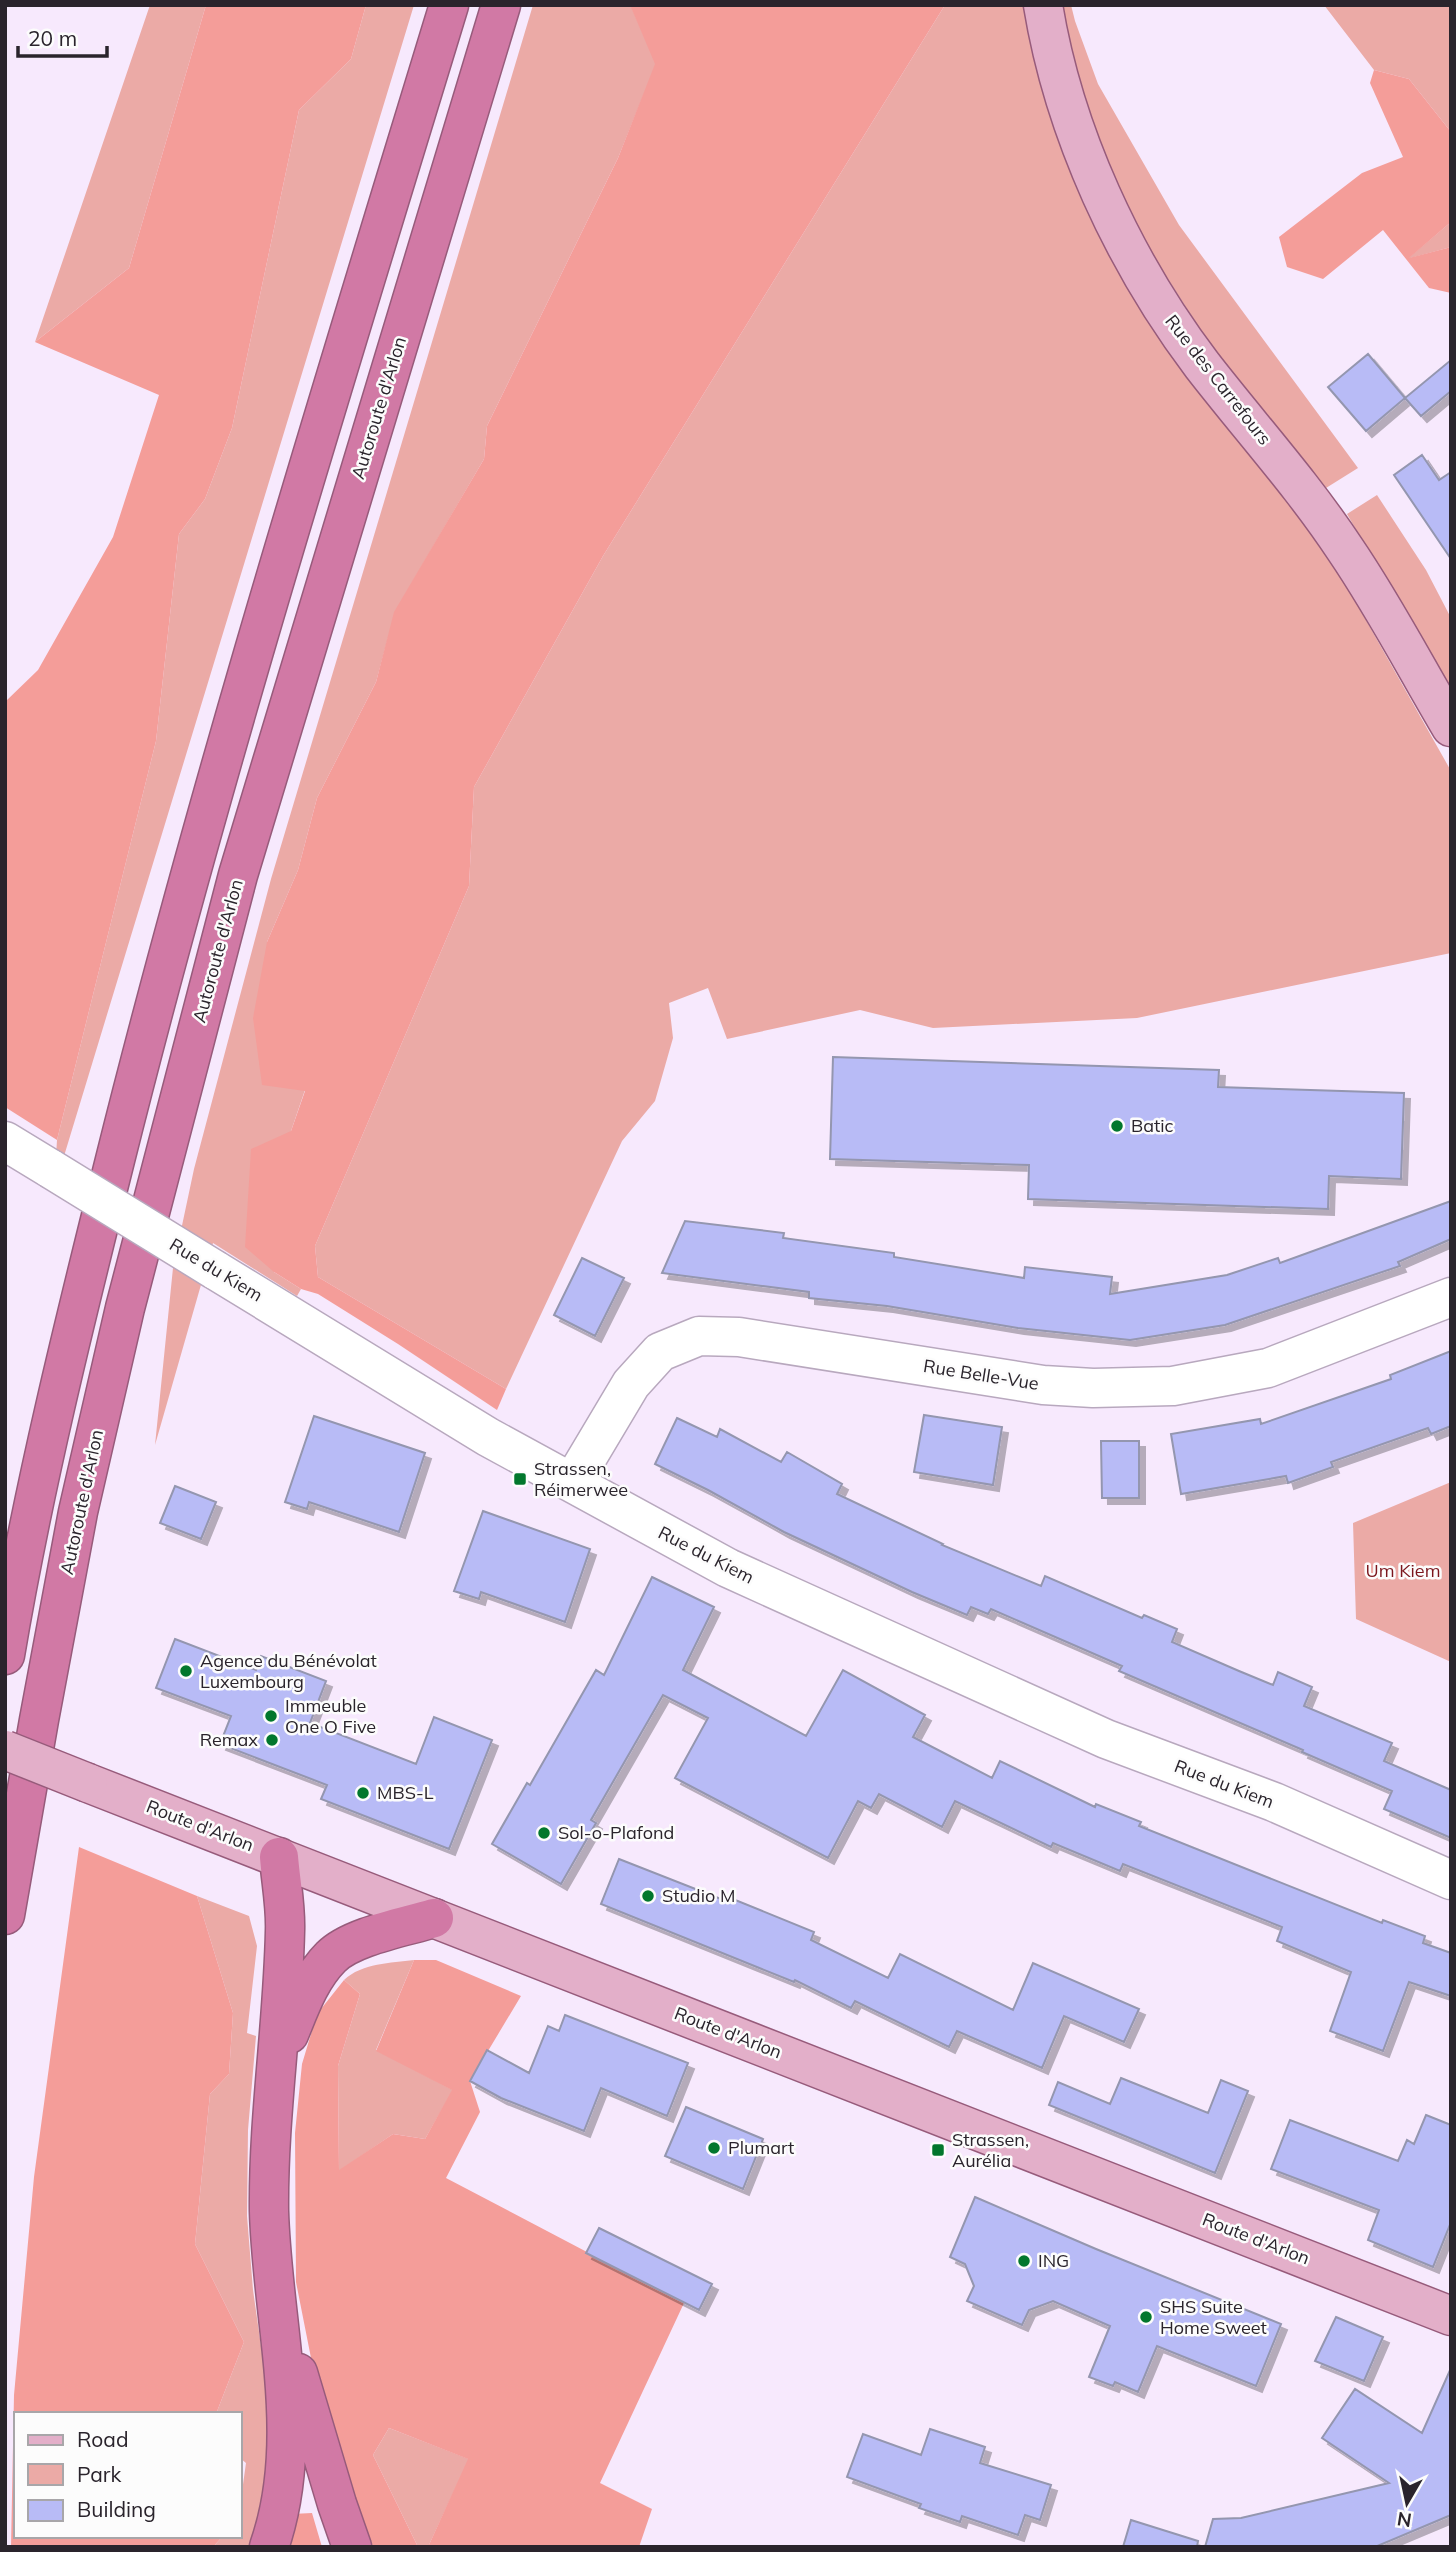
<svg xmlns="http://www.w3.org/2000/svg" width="1456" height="2552" font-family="Mulish,sans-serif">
<defs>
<filter id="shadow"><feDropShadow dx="6" dy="6" stdDeviation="0" flood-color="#0004"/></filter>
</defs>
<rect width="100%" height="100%" fill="#f7e9fd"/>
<path fill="#ebaaa6" d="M 150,5 L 206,5 L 129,268 L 35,342 Z
M 366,5 L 414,5 L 54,1189 L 57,1140 L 156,741 L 179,534 L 205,499 L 232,428 L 299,110 L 351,59 Z
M 533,5 L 631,6 L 656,64 L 618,158 L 487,426 L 484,459 L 395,612 L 376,682 L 317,798 L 298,870 L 267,942 L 305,1090 L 291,1131 L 274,1272 L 301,1289 L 297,1296 L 213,1243 L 155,1445 L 173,1268 L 194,1169 L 271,879 Z
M 945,5 L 1027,5 L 1077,183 L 1318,535 L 1451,771 L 1451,953 L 1137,1018 L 933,1028 L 860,1010 L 727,1039 L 708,988 L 669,1003 L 673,1038 L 655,1101 L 622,1141 L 506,1389 L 318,1277 L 315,1246 L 469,886 L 474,787 L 603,556 Z
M 1059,5 L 1071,5 L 1075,21 L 1098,84 L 1179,225 L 1358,468 L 1326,488 L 1216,354 L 1130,220 L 1097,148 Z
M 1324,5 L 1451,5 L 1451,132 L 1409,79 L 1374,70 Z
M 1451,222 L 1451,247 L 1407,259 Z
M 1377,495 L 1426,570 L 1451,618 L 1451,694 L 1347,514 Z
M 1451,1482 L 1451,1662 L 1356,1619 L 1353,1523 Z
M 197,1896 L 249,1916 L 257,1946 L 247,2033 L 256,2036 L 248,2130 L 247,2216 L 253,2290 L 271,2416 L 270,2495 L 254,2547 L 213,2547 L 223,2536 L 240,2536 L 240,2506 L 246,2463 L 240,2458 L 240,2414 L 216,2414 L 244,2342 L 195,2244 L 210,2094 L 229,2074 L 233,2013 Z
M 414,1960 L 376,2050 L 453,2090 L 425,2139 L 393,2134 L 339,2171 L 338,2066 L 360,1994 L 344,1980 C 362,1963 391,1963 414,1960 Z
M 389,2428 L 469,2459 L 428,2547 L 418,2547 L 373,2455 Z"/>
<path fill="#f49d99" d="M 206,5 L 366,5 L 351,59 L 299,110 L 232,428 L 205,499 L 179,534 L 156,741 L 57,1140 L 5,1107 L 5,702 L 38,670 L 113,537 L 159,395 L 35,342 L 129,268 Z
M 630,5 L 945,5 L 603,556 L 474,787 L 469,886 L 315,1246 L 318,1277 L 506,1389 L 497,1410 L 398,1344 L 318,1294 L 301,1289 L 274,1272 L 245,1247 L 251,1149 L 291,1131 L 305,1091 L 262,1085 L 253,1018 L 267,942 L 298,870 L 317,798 L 376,682 L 394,612 L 484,459 L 487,426 L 618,158 L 655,64 Z
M 1374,70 L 1409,79 L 1451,132 L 1451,222 L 1409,258 L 1451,247 L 1451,293 L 1429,288 L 1383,230 L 1323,279 L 1287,267 L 1279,237 L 1362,173 L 1403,157 L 1370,83 Z
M 79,1847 L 197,1896 L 233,2013 L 229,2074 L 210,2094 L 195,2244 L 244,2342 L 216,2414 L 16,2414 L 16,2536 L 223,2536 L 213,2547 L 11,2547 L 14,2395 L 34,2177 Z
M 414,1960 L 436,1960 L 521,1996 L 470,2081 L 480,2112 L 446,2178 L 684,2303 L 600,2483 L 652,2509 L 639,2547 L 428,2547 L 468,2459 L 389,2428 L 373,2455 L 418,2547 L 367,2547 L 312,2363 L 296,2282 L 295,2133 L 302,2064 L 317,2014 L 344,1980 L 360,1994 L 338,2066 L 339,2170 L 393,2134 L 425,2139 L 452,2090 L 376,2051 Z
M 312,2513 L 322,2547 L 279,2547 L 292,2514 Z"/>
<path fill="#b8bbf6" stroke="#9496af" stroke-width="2" filter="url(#shadow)" d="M 1368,354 L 1405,398 L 1366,431 L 1328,387 Z
M 1451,360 L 1451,391 L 1421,416 L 1405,398 Z
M 1422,455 L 1439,480 L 1451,472 L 1451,559 L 1394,475 Z
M 833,1057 L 1219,1070 L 1218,1087 L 1404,1093 L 1401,1179 L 1329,1176 L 1328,1209 L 1028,1199 L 1029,1165 L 830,1159 Z
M 1451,1201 L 1451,1239 L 1398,1262 L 1400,1266 L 1225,1325 L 1130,1340 L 1018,1328 L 887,1306 L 809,1298 L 809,1292 L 662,1273 L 685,1221 L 784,1233 L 783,1238 L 894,1253 L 894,1257 L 1024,1278 L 1025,1267 L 1112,1277 L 1110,1294 L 1227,1275 L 1278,1258 L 1280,1263 Z
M 582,1258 L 624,1278 L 595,1336 L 554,1315 Z
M 1451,1351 L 1451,1426 L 1431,1434 L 1428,1428 L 1331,1462 L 1333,1467 L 1288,1483 L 1286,1476 L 1181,1494 L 1171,1434 L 1260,1419 L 1261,1424 L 1391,1379 L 1390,1375 Z
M 924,1415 L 1002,1427 L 993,1485 L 914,1472 Z
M 314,1416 L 425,1453 L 399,1532 L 309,1502 L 307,1509 L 285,1502 Z
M 677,1418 L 717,1437 L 720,1429 L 781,1462 L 787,1452 L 842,1484 L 837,1494 L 943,1544 L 942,1545 L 1041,1586 L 1045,1576 L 1142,1618 L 1144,1615 L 1177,1629 L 1172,1642 L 1239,1671 L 1273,1685 L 1278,1672 L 1312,1687 L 1304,1706 L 1392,1743 L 1384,1761 L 1451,1790 L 1451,1838 L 1384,1809 L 1392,1791 L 1302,1752 L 1303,1750 L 1119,1671 L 1122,1666 L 991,1609 L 988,1614 L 971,1607 L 967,1615 L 912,1592 L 784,1532 L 708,1490 L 655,1464 Z
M 1101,1441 L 1139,1441 L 1139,1498 L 1102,1498 Z
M 175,1486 L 216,1502 L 201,1539 L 160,1523 Z
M 483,1511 L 590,1549 L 565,1622 L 481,1592 L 479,1599 L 454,1591 Z
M 652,1577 L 714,1607 L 683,1670 L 806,1736 L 843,1670 L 925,1715 L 913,1737 L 992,1778 L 1000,1761 L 1095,1807 L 1096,1804 L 1141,1822 L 1139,1826 L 1382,1923 L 1383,1920 L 1425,1936 L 1423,1943 L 1451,1953 L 1451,1996 L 1409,1982 L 1383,2051 L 1330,2031 L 1351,1972 L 1277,1941 L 1282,1927 L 1123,1864 L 1120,1871 L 1053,1843 L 1051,1847 L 955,1801 L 942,1827 L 879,1794 L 871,1808 L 858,1801 L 828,1858 L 675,1778 L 708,1718 L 663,1695 L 591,1820 L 596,1823 L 561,1884 L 492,1844 L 527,1783 L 530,1785 L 596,1670 L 604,1675 Z
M 175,1639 L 256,1670 L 261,1656 L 326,1681 L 310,1723 L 416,1764 L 434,1717 L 492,1740 L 449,1849 L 321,1799 L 327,1785 L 220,1744 L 231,1716 L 156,1688 Z
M 619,1859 L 726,1901 L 728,1897 L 814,1932 L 811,1940 L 888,1978 L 900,1954 L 1013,2010 L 1033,1963 L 1139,2009 L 1124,2042 L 1064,2016 L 1042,2068 L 957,2031 L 949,2047 L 855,2001 L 851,2008 L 795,1980 L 794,1982 L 601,1904 Z
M 565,2015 L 688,2063 L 667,2116 L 601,2088 L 584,2131 L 501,2098 L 470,2081 L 487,2050 L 529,2073 L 548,2026 L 559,2031 Z
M 1121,2078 L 1208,2113 L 1221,2080 L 1248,2091 L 1215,2173 L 1049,2105 L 1058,2082 L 1110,2104 Z
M 686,2107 L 763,2139 L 743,2189 L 665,2156 Z
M 1426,2115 L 1451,2125 L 1451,2222 L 1433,2267 L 1368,2240 L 1379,2210 L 1271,2169 L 1290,2120 L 1398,2161 L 1407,2140 L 1414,2144 Z
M 975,2197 L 1096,2249 L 1281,2324 L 1256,2386 L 1157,2346 L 1138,2392 L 1115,2382 L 1113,2386 L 1089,2377 L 1110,2326 L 1053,2301 L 1029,2310 L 1022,2325 L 967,2301 L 974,2286 L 965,2264 L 950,2257 Z
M 599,2228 L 712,2284 L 699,2310 L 586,2253 Z
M 1336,2317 L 1383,2337 L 1364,2381 L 1315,2361 Z
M 1451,2368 L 1451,2515 L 1375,2547 L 1205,2547 L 1213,2519 L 1241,2518 L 1389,2483 L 1322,2438 L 1355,2389 L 1422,2433 Z
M 930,2429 L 985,2447 L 980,2463 L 1051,2485 L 1040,2520 L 1025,2515 L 1018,2535 L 962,2516 L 960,2522 L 919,2508 L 921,2504 L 847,2477 L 863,2434 L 921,2455 Z
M 1131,2520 L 1198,2541 L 1197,2547 L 1123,2547 Z"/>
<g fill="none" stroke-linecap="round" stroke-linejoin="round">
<g stroke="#b8a8be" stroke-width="41">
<path id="minor" d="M 5,1141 L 51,1169
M 215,1270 L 488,1437 L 728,1568 L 1106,1739 L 1274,1802 L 1451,1880
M 572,1483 L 631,1384 L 660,1352 L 699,1336 L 739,1337 L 1043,1385 L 1093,1388 L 1173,1386 L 1268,1368 L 1451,1297"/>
</g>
<g stroke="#975b7b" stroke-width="41">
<path id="major" d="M 1043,5 C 1064,133 1124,262 1202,365 C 1250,427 1302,484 1345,549 C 1384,606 1416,668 1451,727
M 88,1783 L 1451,2316"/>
</g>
<g stroke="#975b7b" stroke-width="41">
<path id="highway" d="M 5,1655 C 33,1489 74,1324 115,1160 C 212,772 332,389 449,5
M 5,1915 L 39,1720 L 78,1512 L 125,1308 L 238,875 L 501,5
M 289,2034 C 300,2007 310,1978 331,1957 C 352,1936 405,1927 434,1918
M 298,2373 L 337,2504 L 352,2547
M 269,2547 C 307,2439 272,2322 269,2211 C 268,2117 283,2025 285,1931 C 286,1907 281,1882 279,1857"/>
</g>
<use href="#minor" stroke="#fff" stroke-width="38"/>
<use href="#major" stroke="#e3afc9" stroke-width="38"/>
<use href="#highway" stroke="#d179a5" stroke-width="38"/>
<g stroke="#b8a8be" stroke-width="41" stroke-linecap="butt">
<path id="minor-bridge" d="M 51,1169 L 215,1270"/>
</g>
<g stroke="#975b7b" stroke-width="41" stroke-linecap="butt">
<path id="major-bridge" d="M 5,1750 L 88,1783"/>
</g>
<use href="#minor-bridge" stroke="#fff" stroke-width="38"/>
<use href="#major-bridge" stroke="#e3afc9" stroke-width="38"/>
</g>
<g fill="#02772d" stroke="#fcfcfc" stroke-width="2.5">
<circle cx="1117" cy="1126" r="7"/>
<rect x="513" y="1472" width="14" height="14" rx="3.5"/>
<circle cx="186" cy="1671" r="7"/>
<circle cx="271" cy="1716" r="7"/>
<circle cx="272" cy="1740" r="7"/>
<circle cx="363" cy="1793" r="7"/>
<circle cx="544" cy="1833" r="7"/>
<circle cx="648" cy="1896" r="7"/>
<circle cx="714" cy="2148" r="7"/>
<rect x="931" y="2143" width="14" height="14" rx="3.5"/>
<circle cx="1024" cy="2261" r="7"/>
<circle cx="1146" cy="2317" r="7"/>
</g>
<g text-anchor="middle" stroke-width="5" stroke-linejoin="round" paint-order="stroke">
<g font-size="18" fill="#2a242c" stroke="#fcfcfc">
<text transform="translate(1218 380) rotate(52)" y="6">Rue des Carrefours</text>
<text transform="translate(379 408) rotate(-73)" y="6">Autoroute d'Arlon</text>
<text transform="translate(218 951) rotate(-75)" y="6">Autoroute d'Arlon</text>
<text transform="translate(216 1270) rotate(31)" y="6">Rue du Kiem</text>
<text transform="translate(981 1375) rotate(9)" y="6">Rue Belle-Vue</text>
<text transform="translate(82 1502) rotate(-78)" y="6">Autoroute d'Arlon</text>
<text transform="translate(706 1555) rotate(27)" y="6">Rue du Kiem</text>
<text transform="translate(1224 1784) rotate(21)" y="6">Rue du Kiem</text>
<text transform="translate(200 1826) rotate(21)" y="6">Route d'Arlon</text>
<text transform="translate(728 2033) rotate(21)" y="6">Route d'Arlon</text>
<text transform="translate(1256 2239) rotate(21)" y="6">Route d'Arlon</text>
</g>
<g font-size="18" fill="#2a242c" stroke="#fcfcfc" text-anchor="start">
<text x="1131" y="1132">Batic</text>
<text x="534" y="1475">Strassen,<tspan x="534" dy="21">Réimerwee</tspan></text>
<text x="200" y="1667">Agence du Bénévolat<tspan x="200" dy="21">Luxembourg</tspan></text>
<text x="285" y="1712">Immeuble<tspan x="285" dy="21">One O Five</tspan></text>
<text x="258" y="1746" text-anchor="end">Remax</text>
<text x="377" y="1799">MBS-L</text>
<text x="558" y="1839">Sol-o-Plafond</text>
<text x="662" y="1902">Studio M</text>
<text x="952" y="2146">Strassen,<tspan x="952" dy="21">Aurélia</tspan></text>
<text x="728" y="2154">Plumart</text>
<text x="1038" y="2267">ING</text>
<text x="1160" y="2313">SHS Suite<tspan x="1160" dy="21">Home Sweet</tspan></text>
</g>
<g font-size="18" fill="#7b161d" stroke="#fcfcfc">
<text x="1403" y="1577">Um Kiem</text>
</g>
</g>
<rect width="1456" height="2552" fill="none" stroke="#2a242c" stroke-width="14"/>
<rect x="14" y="2412" width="228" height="126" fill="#fcfcfc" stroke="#a8a6a9" stroke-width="2"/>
<rect x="28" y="2435" width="35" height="10" fill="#e3afc9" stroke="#a8a6a9" stroke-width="2"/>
<text x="77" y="2447" font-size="21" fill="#2a242c">Road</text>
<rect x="28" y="2464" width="35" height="21" fill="#ebaaa6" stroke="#a8a6a9" stroke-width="2"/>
<text x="77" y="2482" font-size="21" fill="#2a242c">Park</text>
<rect x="28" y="2500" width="35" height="21" fill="#b8bbf6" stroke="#a8a6a9" stroke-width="2"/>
<text x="77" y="2517" font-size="21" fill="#2a242c">Building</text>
<g transform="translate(1407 2503) rotate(189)" stroke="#fcfcfc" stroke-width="5" paint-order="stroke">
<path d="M0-5L12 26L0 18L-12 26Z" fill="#2a242c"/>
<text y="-10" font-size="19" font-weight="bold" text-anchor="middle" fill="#2a242c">N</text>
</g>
<path d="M18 46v10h89v-10" fill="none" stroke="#2a242c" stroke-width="3.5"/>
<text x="28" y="46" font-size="21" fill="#2a242c" stroke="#fcfcfc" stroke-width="5" paint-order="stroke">20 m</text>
</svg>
